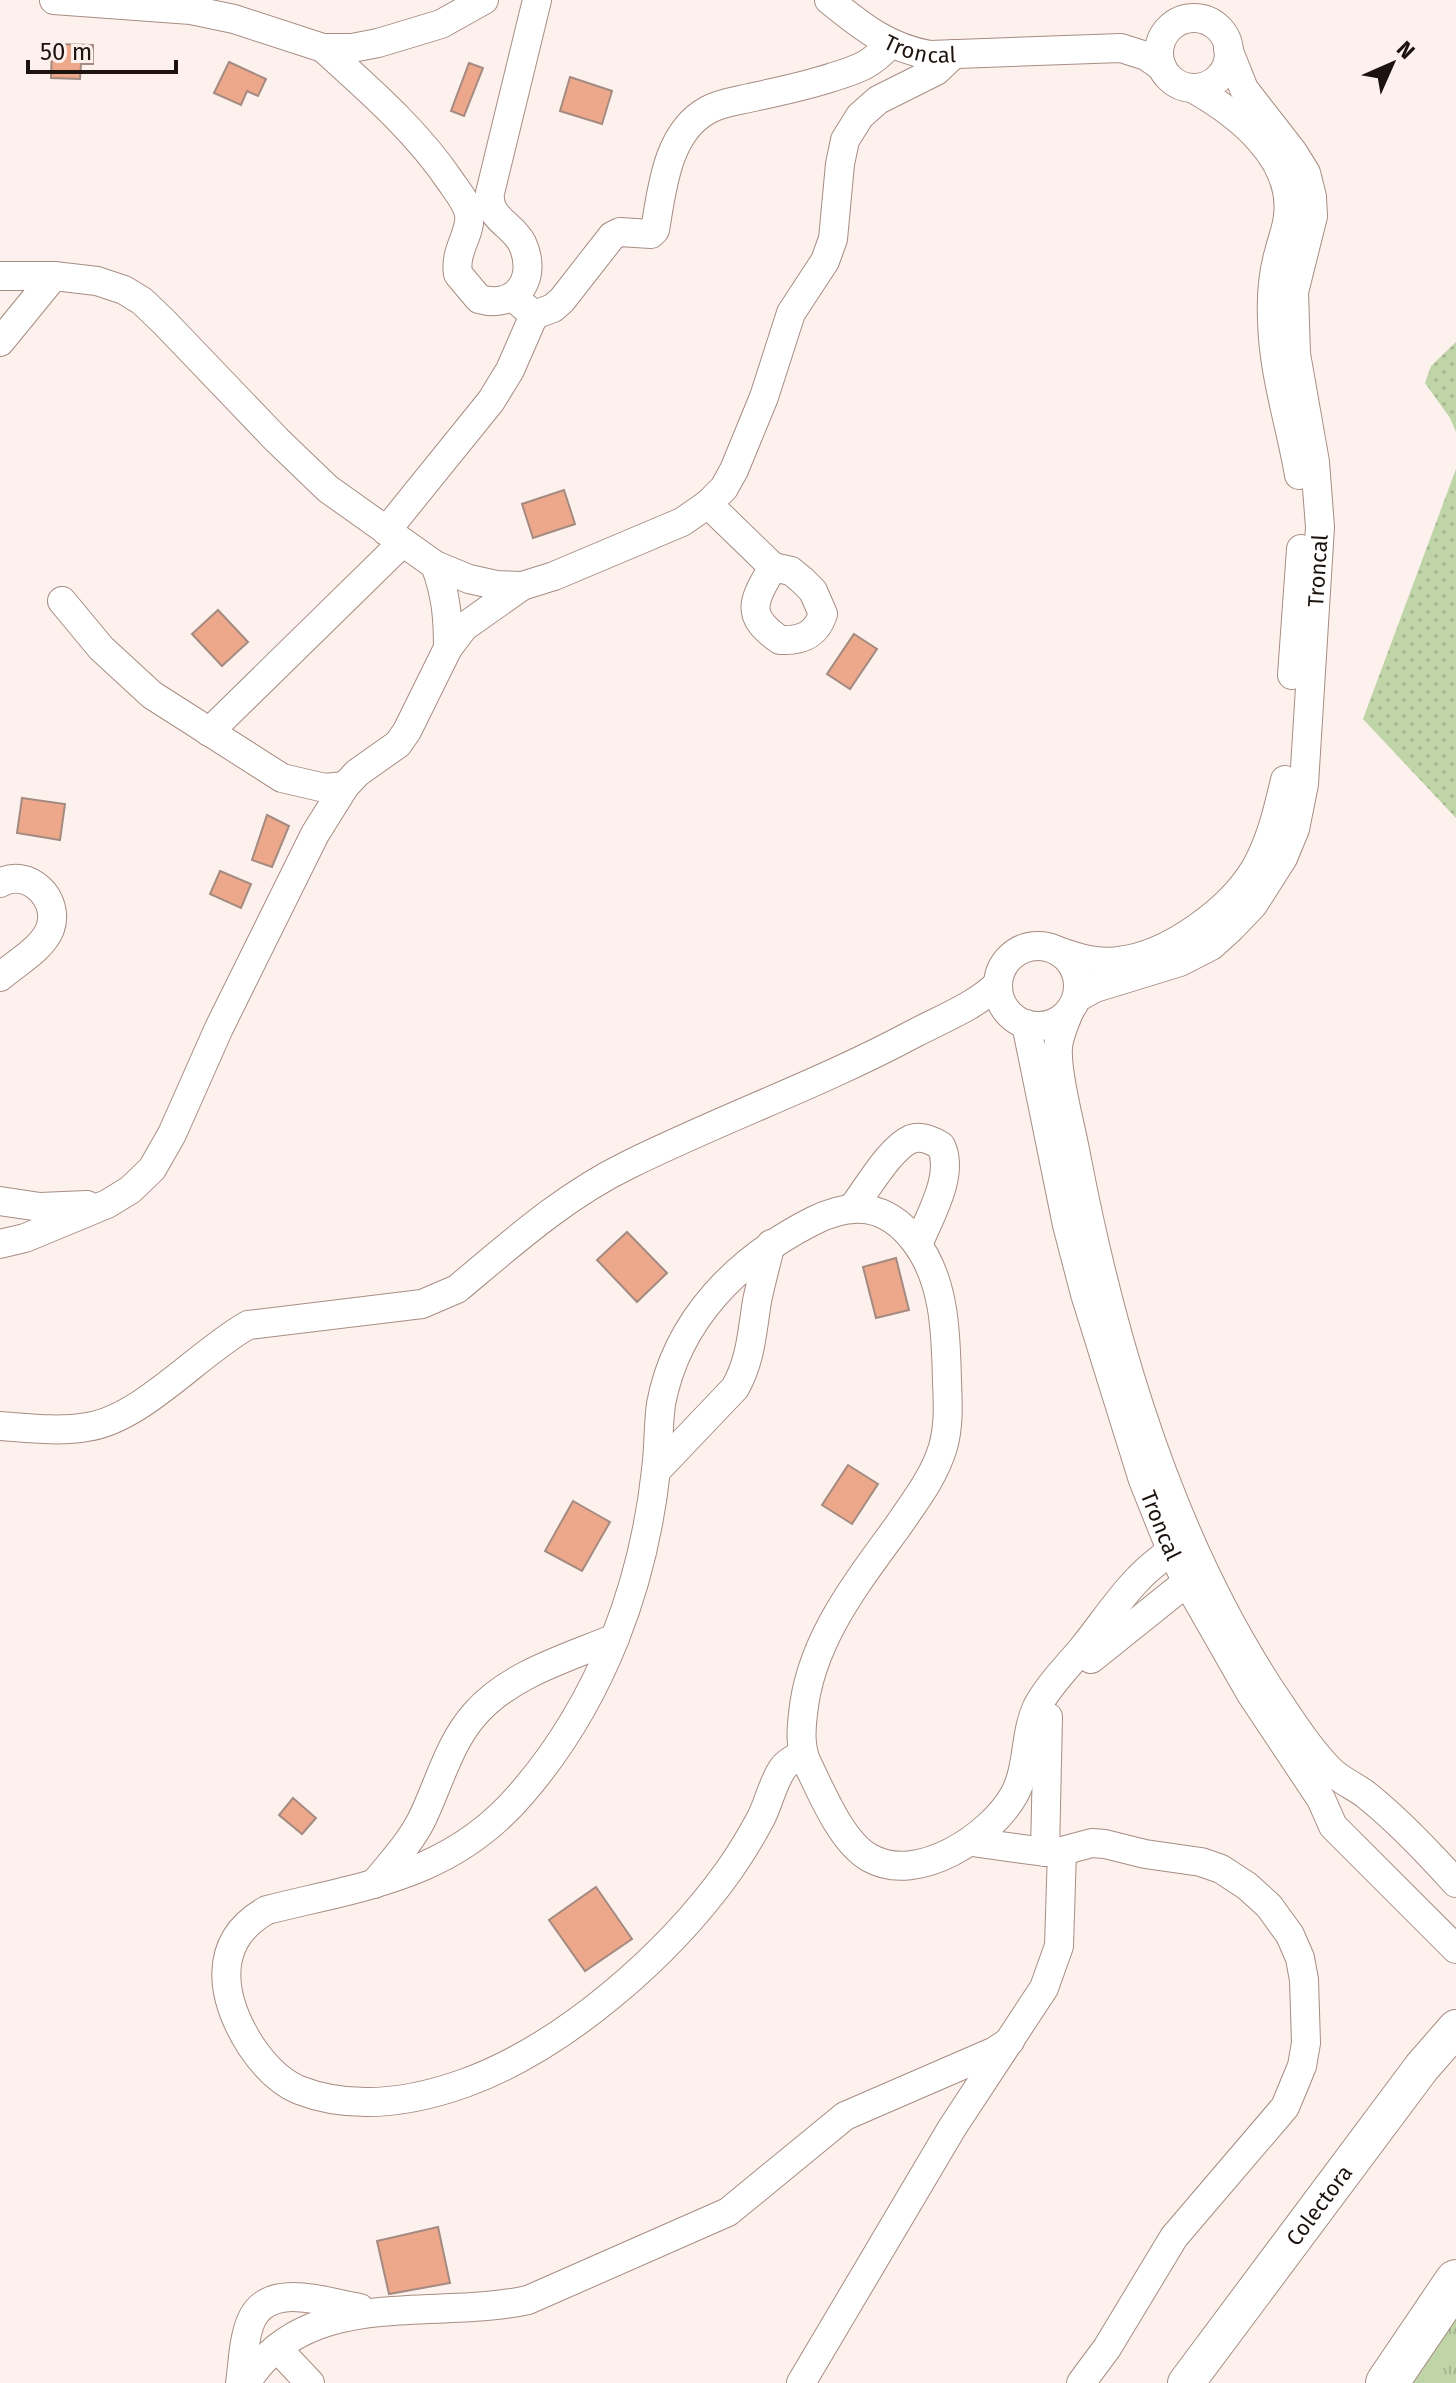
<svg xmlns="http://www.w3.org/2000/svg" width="1456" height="2383" font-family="'Fira Sans',sans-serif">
<defs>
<pattern id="grass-tufts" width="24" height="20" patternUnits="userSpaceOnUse" patternTransform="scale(2)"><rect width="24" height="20" fill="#bfd4a7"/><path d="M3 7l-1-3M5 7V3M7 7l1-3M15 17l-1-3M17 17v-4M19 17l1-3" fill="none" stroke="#a4b58f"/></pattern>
<pattern id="park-dots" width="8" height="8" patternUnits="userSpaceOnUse" patternTransform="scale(2)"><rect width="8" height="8" fill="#bfd4a7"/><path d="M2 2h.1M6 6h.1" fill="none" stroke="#a4b58f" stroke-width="1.8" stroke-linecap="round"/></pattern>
</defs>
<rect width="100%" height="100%" fill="#fcf1ec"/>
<path fill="url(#grass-tufts)" d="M 1456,2314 L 1456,2383 L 1410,2383 Z"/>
<path fill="url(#park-dots)" d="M 1456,342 L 1456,432 L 1450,418 L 1425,383 L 1431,366 Z
M 1456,469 L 1456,818 L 1363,719 Z"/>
<path fill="#eda88c" stroke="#a48a80" stroke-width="2" d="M 52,44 L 93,45 L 93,64 L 81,64 L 80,79 L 51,78 Z
M 229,62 L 266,79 L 258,96 L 247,91 L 241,105 L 214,93 Z
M 469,63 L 483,68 L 464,116 L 451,111 Z
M 570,77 L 612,91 L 602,124 L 560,111 Z
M 564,490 L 575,524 L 533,538 L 522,504 Z
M 218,610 L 248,642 L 222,666 L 192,634 Z
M 854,634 L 877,649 L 850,689 L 827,674 Z
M 22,798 L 65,804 L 60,840 L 17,833 Z
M 267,815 L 289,826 L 272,867 L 252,860 Z
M 220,871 L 251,884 L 241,908 L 210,894 Z
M 627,1232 L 667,1273 L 637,1302 L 597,1260 Z
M 896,1258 L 909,1310 L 876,1318 L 863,1267 Z
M 848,1465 L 878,1484 L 852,1524 L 822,1505 Z
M 573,1501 L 610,1522 L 582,1571 L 545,1551 Z
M 293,1798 L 316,1818 L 302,1834 L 279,1815 Z
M 596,1887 L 632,1939 L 585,1971 L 549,1920 Z
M 438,2227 L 450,2283 L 389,2294 L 377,2241 Z"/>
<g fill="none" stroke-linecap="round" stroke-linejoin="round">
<g stroke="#a78d83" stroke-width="30">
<g id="minor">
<path d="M 54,0 L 191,10 L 234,19 L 323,48 L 352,48 L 378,43 L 441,24 L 484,0"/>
<path id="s1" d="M 829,0 C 861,26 888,48 930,55 L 1121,48 L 1146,56 L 1162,67"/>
<circle cx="1194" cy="53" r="35"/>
<path d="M 323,48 C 369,90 416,130 451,182 C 458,192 467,203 469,214 C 472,234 454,249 458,274 L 479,299 C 518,310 538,277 522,243 C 512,224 487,218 490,193 L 537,0"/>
<path d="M 1192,88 C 1237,113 1295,158 1288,216 C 1287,228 1282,240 1279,252 C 1273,273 1271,296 1272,319 C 1273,374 1290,422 1299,475"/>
<path d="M 0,276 L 54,276 L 97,281 L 124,290 L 142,301 L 164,322 L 277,440 L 328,489 L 435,565 L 469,579 L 496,585 L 522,586"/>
<path d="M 514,298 L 534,315 L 553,308 L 562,300 L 612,236 L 620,232 L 651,234 L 655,230 C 662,189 667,132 708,110 C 720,103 736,101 749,98 C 777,92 806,86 833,77 C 859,69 871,65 890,44"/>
<path d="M 0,342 L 54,276"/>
<path d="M 708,504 L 773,567 L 791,571 L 802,580 L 813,591 L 823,614 C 816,635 802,641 780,640 C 744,615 753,601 773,567"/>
<path d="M 386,531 L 491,401 L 510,370 L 534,315"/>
<path d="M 435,565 C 446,594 448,617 448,648"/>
<path d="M 62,601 L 101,648 L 152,695 L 282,778 L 325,788 L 345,786"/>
<path d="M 1292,675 L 1301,549"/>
<path d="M 209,732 L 402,543"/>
<path d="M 0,883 C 28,867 61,899 50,929 C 42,949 16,963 0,977"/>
<circle cx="1038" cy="986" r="40"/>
<path d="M 1058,951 C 1078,958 1096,964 1118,961 C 1168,956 1231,910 1256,867 C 1271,840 1278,810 1285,780"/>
<path id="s2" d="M 1077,998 L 1095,988 L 1180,962 L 1211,946 L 1231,928 L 1253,905 L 1283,858 L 1295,829 L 1304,784 L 1320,527 L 1315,462 L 1296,354 L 1294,292 L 1313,216 L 1312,197 L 1306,173 L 1293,152 L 1244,89 L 1228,49"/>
<path d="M 1069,1012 C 1065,1023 1059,1035 1058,1047 C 1056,1074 1072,1131 1077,1160 C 1113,1347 1173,1549 1282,1707 C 1296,1728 1312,1752 1330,1770 C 1340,1780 1354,1786 1365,1794 C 1398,1820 1428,1852 1456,1883"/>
<path id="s3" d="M 1026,1024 L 1067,1225 L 1085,1294 L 1143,1480 L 1171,1550 L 1187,1582 L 1251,1694 L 1321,1799 L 1333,1826 L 1456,1949"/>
<path d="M 0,1201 L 40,1207 L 87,1205"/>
<path d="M 853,1207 C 867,1189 890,1148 911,1139 C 922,1135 932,1140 941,1146 C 955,1175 929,1217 918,1245"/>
<path d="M 0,1244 L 25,1238 L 107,1204 L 130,1190 L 152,1169 L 172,1134 L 219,1028 L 315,834 L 345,786 L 357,773 L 398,744 L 407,731 L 448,648 L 464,627 L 522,586 L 554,576 L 682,522 L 708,504 L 724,488 L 734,470 L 764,397 L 791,313 L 825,261 L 833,239 L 840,164 L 845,140 L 860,116 L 878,100 L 936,71 L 954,54"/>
<path d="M 0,1426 C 28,1428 58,1432 87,1427 C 142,1419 198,1353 248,1325 L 422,1304 L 457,1289 C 511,1244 564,1196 628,1165 C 723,1118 822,1083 915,1033 C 944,1018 975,1006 998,984"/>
<path d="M 656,1471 L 735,1388 C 751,1360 752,1332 757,1301 C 761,1282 766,1263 771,1244"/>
<path d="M 1091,1659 L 1187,1582"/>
<path d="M 803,1754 C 796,1758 788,1761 783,1768 C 773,1782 769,1802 761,1818 C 752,1835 741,1853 730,1869 C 669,1955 564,2047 465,2083 C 412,2102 353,2111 299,2090 C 278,2081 263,2064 251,2046 C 221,1999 210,1942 267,1910 C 367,1885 452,1876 522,1793 C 561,1748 593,1693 615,1638 C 636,1585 650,1526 656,1470 C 659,1448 658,1426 661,1404 C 677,1319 738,1259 813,1221 C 852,1201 886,1204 914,1240 C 945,1279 946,1334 947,1382 C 948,1404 949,1426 943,1447 C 934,1477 915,1501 898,1526 C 856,1584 810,1641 803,1714 C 801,1731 800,1747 807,1763 C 821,1791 841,1842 870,1858 C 918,1885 991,1836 1014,1795 C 1029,1768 1024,1735 1037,1707 C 1048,1686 1067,1667 1082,1649 C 1101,1626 1118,1599 1139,1578 C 1148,1568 1161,1559 1171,1550"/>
<path d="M 972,1842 L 1045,1852 L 1062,1851 L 1092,1843 L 1105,1844 L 1145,1854 L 1201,1862 L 1221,1869 L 1247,1886 L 1269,1906 L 1290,1935 L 1300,1958 L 1304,1980 L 1306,2043 L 1302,2066 L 1285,2107 L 1174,2237 L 1107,2348 L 1081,2383"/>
<path d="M 1045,1852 L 1048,1717"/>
<path d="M 374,1884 C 391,1863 410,1843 422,1819 C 439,1784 449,1743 475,1714 C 510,1674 567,1658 615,1638"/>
<path d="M 277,2348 L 310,2383"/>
<path d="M 240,2383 C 243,2363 243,2340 251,2321 C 268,2280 327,2303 360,2308"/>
<path d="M 246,2383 C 307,2285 433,2321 528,2300 L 728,2212 L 845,2116 L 995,2051 L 1010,2041"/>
<path d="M 801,2383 L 952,2128 L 1044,1988 L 1059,1946 L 1062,1851"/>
</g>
</g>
<g stroke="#a78d83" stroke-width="38">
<g id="major">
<path id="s4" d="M 1186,2383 L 1422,2067 L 1456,2028"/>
</g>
</g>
<g stroke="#a78d83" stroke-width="44">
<path id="highway" d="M 1387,2383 L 1456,2281"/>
</g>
<use href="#minor" stroke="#fff" stroke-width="28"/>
<use href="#major" stroke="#fff" stroke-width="36"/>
<use href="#highway" stroke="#fff" stroke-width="42"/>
</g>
<g text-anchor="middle" stroke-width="7" stroke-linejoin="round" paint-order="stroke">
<g font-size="22" fill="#1c130f" stroke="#fcf1ec">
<text dy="8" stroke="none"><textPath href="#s1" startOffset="106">Troncal</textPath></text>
<text dy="8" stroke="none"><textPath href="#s2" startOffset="550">Troncal</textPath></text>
<text dy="8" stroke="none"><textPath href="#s3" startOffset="520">Troncal</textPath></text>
<text dy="8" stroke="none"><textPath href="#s4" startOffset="222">Colectora</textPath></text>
</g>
</g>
<g transform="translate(1392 64) rotate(45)" stroke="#fcf1ec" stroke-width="6" paint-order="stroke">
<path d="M0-6L14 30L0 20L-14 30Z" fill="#1c130f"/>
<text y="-12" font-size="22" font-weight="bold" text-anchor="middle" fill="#1c130f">N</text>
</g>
<path d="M28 60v12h148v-12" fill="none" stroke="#1c130f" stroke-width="4"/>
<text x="40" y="60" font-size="24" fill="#1c130f" stroke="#fcf1ec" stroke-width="6" paint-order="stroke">50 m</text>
</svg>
